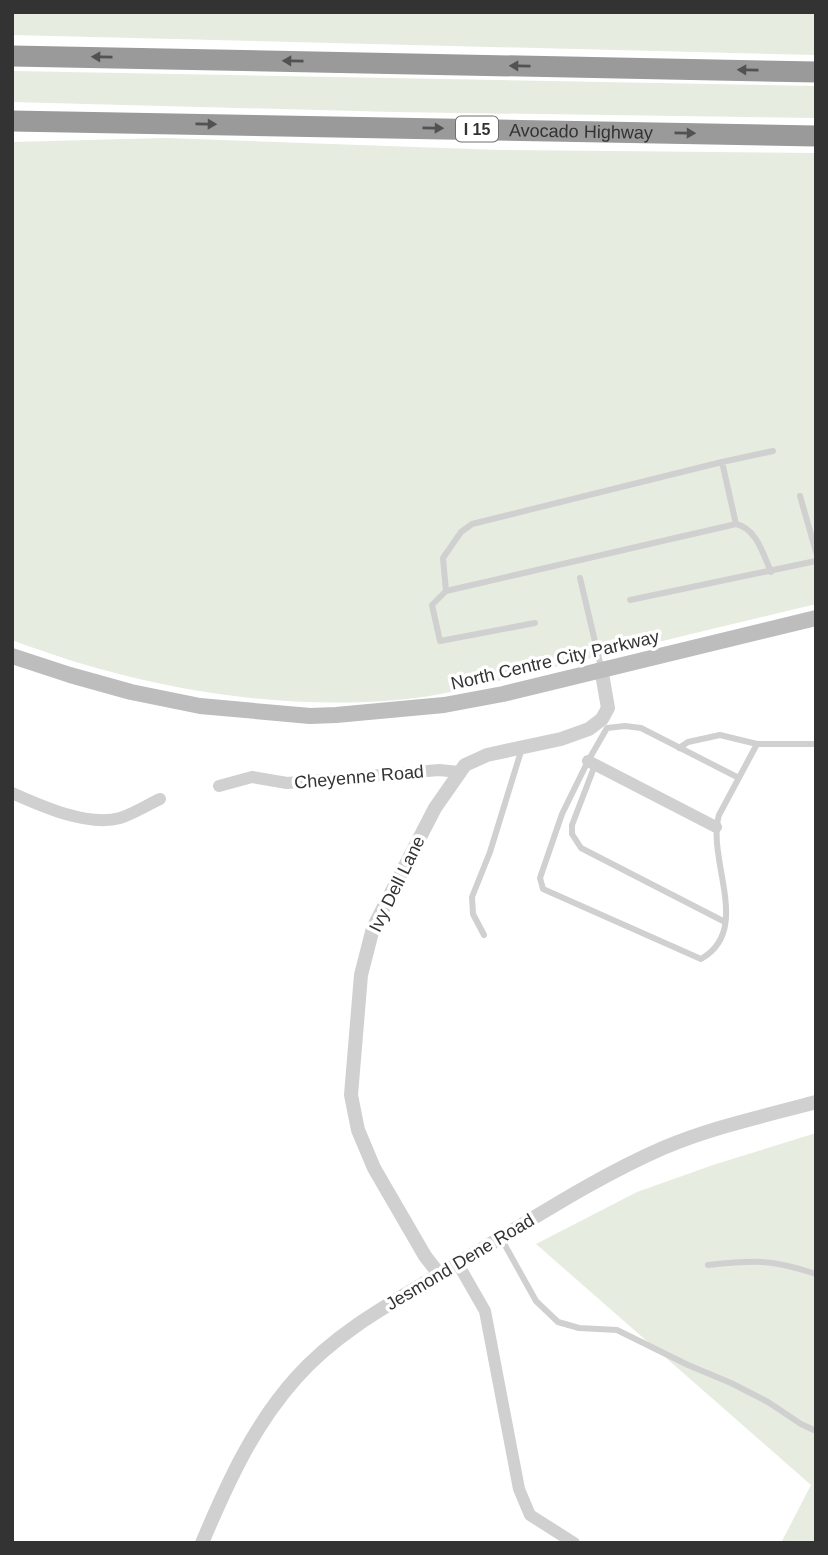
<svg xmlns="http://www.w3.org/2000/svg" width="828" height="1555" font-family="Helvetica,sans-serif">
<rect width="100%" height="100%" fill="#fff"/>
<path fill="#e6ecdf" d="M 12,12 L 816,12 L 816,55 L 12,35 Z
M 12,71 L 816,86 L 816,118 L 394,112 L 12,102 Z
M 166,138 L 500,150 L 816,153 L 816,604 C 725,626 634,648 542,670 C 496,681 445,696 397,700 C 268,711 133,686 12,640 L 12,142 Z
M 816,1133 L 816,1543 L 785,1543 L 782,1541 L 811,1485 L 536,1244 L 637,1192 L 713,1165 Z"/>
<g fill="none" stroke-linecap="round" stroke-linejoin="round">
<path stroke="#d0d0d0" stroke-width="6" d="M 722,462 L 472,524 L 461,532 L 443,558 L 446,591 L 736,524
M 800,496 L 816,552
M 771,572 C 763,554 757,529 736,524 L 722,462 L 773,451
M 580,578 L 601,667
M 446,591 L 432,605 L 440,641 L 535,623
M 630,600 L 816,561
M 679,748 L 688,742 L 720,735 L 757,744 L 816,744
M 595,765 L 572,825 L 572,834 L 581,848 L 725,922
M 739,778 L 641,728 L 625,726 L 607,728 L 588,761 L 562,814 L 540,878 L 543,889 L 701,959 C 753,930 706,860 719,815 L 757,744
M 484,935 L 473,914 L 472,897 L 490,852 L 522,748
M 501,1238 L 536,1301 L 558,1322 L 579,1328 L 617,1330 L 688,1365 L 731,1383 L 768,1402 L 801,1424 L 816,1431
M 708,1265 C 754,1260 771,1259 816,1274"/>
<path stroke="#d0d0d0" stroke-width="12" d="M 588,761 L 716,827
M 219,786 L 252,777 L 287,783 L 439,770 L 459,772
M 12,793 C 41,806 88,827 120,818 C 133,814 147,805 160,799
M 458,1264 L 485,1311 L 519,1489 L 530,1515 L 574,1543"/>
<path stroke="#d0d0d0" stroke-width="14" d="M 439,1274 L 425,1256 L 374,1168 L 358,1130 L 351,1095 L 361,975 L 373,928 L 435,808 L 465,765 L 487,755 L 561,739 L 589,729 L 602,719 L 608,708 L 601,668
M 202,1543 C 227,1484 253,1426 296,1378 C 341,1327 403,1297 460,1262 C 527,1223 592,1179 663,1148 C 712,1127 765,1116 816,1102"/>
<path stroke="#bdbdbd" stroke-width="16" d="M 12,656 L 70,675 L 131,692 L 200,706 L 310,716 L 336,715 L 444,705 L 503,694 L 816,618"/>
<g stroke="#9a9a9a" stroke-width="21">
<path d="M 12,56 L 816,72"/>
<path id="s1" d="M 12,121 L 816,136"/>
</g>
</g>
<defs><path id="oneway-solid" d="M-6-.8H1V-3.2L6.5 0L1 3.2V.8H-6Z" transform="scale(1.75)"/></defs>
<g fill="#525252">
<use href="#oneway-solid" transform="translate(102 57) rotate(-179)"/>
<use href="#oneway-solid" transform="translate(293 61) rotate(-179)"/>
<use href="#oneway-solid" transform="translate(520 66) rotate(-179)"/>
<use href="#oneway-solid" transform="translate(748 70) rotate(-179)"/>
<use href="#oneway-solid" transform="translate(206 124) rotate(1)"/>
<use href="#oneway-solid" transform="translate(433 128) rotate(1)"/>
<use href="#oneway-solid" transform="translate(685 133) rotate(1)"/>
</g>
<g text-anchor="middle" stroke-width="7" stroke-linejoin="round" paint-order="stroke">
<rect fill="#fff" stroke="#707070" stroke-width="2" x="456" y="116.5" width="42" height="25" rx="5"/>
<g font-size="16" font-weight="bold" fill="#333">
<text x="477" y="135">I 15</text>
</g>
<g font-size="18" fill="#333" stroke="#fff">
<text dy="6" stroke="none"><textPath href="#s1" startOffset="569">Avocado Highway</textPath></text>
<text transform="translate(555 660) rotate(-13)" y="6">North Centre City Parkway</text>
<text transform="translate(359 777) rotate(-5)" y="6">Cheyenne Road</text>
<text transform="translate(397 884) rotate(-64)" y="6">Ivy Dell Lane</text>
<text transform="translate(460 1262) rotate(-31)" y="6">Jesmond Dene Road</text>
</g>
</g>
<rect width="828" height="1555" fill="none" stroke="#333333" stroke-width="28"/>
</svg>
